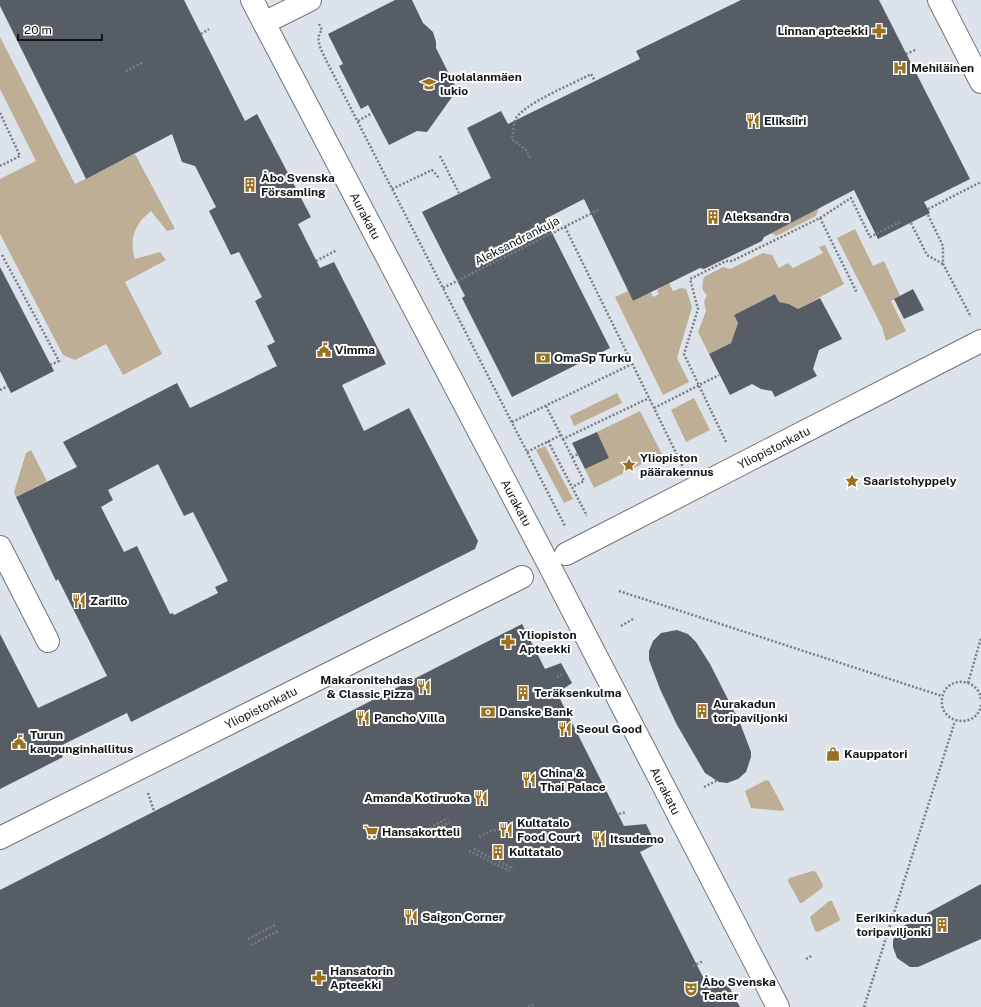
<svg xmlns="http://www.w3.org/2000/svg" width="981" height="1007" viewBox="0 0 981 1007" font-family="'Public Sans',sans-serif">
  <rect width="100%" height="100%" fill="#dce3eb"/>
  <g fill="#beae95">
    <path d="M0 37 75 184 135 154 175 229 167 231 151 211C134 224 129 240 135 259L160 252 166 260 125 282 162 354 123 375 106 344 75 360 63 355 0 234V179L36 161 0 89Z"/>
    <path d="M819 208 816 216 776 236 771 233Z"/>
    <path d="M855 229 873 266 884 261 900 296 891 301 906 331 886 341 882 327 837 238Z"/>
    <path d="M825 245 844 284 798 309 789 304 779 302 775 294 734 315 738 323 731 343 709 354 698 332 706 311 704 302 707 295C701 291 702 284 704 277L723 267 730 269 763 253 772 255 779 268 788 263 793 268 823 253 819 247Z"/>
    <path d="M669 283 673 291 681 288 686 289 692 307 677 358 689 382 663 395 615 297 628 291 633 301 651 292 653 297 659 294 657 290Z"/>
    <path d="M617 393 622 403 574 426 570 416Z"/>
    <path d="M694 398 710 430 686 442 671 410Z"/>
    <path d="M640 411 662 454 594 488 585 469 609 458 597 432Z"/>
    <path d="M545 446 573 499 564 503 536 450Z"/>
    <path d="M31 450 47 481 16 497 14 492 26 453Z"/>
    <path d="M766 780 769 781 784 809 783 811 751 808 745 791Z"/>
    <path d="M813 871 816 872 823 885 822 888 802 903H800L788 881 789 878Z"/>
    <path d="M829 901H832L840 919 839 921 818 932 815 931 810 917Z"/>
  </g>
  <g fill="#575d64" fill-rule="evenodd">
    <path d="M0 0H184L245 121 257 114 311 217 298 224 320 268 334 262 386 364 342 385 364 431 409 408 478 541 475 549 131 722 127 713 58 747 63 757 0 789V634L38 708 107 676 58 579 56 581 16 497 77 467 63 442 177 383 190 408 277 366 267 346 275 342 255 301 262 297 239 252 231 255 209 211 216 207 195 166 182 162 172 134 86 179 0 6ZM158 464 184 516 193 512 228 581 215 587 218 593 174 615 173 613 170 614 137 546 124 552 101 507 113 500 108 490Z"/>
    <path d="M395 0H412L423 23 433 32 436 42V48L457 90 427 132 417 131 389 145 368 105 361 109 339 66 343 64 328 34Z"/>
    <path d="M741 0H879L970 179 924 202 930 213 878 239 854 190 764 237 762 241 704 269 700 268 633 301 584 199 545 219 610 348 512 397 462 298 465 296 422 212 491 178 467 128 501 111 508 124 640 59 636 51Z"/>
    <path d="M0 267 54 371 11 393 0 371Z"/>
    <path d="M913 289 924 310 904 319 894 299Z"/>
    <path d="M775 294 779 302 789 304 798 309 820 298 842 339 819 350 813 369 817 376 775 397 772 391 761 389 752 384 730 395 709 354 731 343 738 323 734 315Z"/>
    <path d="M597 432 609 458 585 469 572 443Z"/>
    <path d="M522 624 545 669 561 663 572 683 557 693 624 826 646 824 656 844 640 852 709 989 727 983 740 1007H0V890Z"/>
    <path d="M677 630 688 634 696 642 710 664 740 723 751 752V757L746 772 738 779 727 783 719 782 705 773 677 725 660 689 649 660V651L653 641 661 633Z"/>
    <path d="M981 884V939L918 967H910L897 958 893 947V940L900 928Z"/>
  </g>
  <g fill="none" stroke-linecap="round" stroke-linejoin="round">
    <defs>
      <g id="street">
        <path d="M939 0 981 82"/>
        <path d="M264 23 548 563 778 1007"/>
        <path d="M0 547 48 641"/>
        <path d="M566 554 981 341"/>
        <path d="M0 838 522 577"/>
      </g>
      <path id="secondary" d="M252 0 264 23 310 0"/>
    </defs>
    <use href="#street" stroke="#6f757d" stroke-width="24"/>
    <use href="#secondary" stroke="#6f757d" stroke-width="24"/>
    <g stroke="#787d83" stroke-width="2.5" stroke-dasharray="2 2" stroke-linecap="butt">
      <path d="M319 24 322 30C314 39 322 51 326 60L565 526"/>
      <path d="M201 34 209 29"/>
      <path d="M906 54 917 49"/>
      <path d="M126 71 144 62"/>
      <path d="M0 113 20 156 0 166"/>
      <path d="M358 121 372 113"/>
      <path d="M440 156 459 193"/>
      <path d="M530 158 526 150 512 139C513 133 513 126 515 120 522 104 575 83 591 74L595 81"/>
      <path d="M392 189 432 170 440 179"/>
      <path d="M928 209 981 182"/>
      <path d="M928 215 943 246V264L971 317"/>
      <path d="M820 218 857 293"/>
      <path d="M911 223 927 255 943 264"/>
      <path d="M565 227 683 467"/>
      <path d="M2 255 59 361 50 365"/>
      <path d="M316 261 337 250"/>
      <path d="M443 288 598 210"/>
      <path d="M0 390 8 386"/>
      <path d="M546 406 563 439 649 398"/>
      <path d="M654 408 719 375"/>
      <path d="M512 422 632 364"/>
      <path d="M563 439 584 481 572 487"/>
      <path d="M548 441 587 516"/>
      <path d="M726 442 684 354 698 309 690 279 726 261H732L820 218 851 198 870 237 900 222"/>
      <path d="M527 452 561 435"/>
      <path d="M572 457 578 454"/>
      <path d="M619 591 942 696"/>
      <path d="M621 626 633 619"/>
      <path d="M557 677 563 674"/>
      <path d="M968 683 981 638"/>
      <path d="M981 699C979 685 964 678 952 684 946 687 943 692 942 699 939 724 977 730 981 705"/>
      <path d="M704 787 718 780"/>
      <path d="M148 793 154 811"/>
      <path d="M619 814 626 812"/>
      <path d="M430 828 448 818"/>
      <path d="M431 832 450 822"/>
      <path d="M479 837C491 830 498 828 512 830"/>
      <path d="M640 839 647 835"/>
      <path d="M474 849 514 869"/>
      <path d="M469 851 510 871"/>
      <path d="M248 939 275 925"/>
      <path d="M251 945 278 931"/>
      <path d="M806 959 811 956"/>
      <path d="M693 966 703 961"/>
      <path d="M722 998 730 994"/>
      <path d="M528 1007 534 1004"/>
      <path d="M864 1007 955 721"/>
    </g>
    <use href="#street" stroke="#fff" stroke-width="22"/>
    <use href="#secondary" stroke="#fff" stroke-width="22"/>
  </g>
  <defs>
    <symbol id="pharmacy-bare" viewBox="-9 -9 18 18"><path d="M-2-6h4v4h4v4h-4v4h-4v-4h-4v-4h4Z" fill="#9b701e" stroke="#fff" stroke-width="2.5" paint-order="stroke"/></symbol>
    <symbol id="hospital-bare" viewBox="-9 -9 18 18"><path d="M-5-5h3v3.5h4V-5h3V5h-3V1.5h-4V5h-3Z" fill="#9b701e" stroke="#fff" stroke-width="2.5" paint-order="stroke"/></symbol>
    <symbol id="school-bare" viewBox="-9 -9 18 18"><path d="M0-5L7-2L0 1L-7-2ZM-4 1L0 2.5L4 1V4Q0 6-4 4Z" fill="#9b701e" stroke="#fff" stroke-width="2.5" paint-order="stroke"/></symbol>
    <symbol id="restaurant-bare" viewBox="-9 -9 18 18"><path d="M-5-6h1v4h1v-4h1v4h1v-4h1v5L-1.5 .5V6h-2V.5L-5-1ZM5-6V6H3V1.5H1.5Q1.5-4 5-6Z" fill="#9b701e" stroke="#fff" stroke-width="2.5" paint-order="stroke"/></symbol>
    <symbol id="building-bare" viewBox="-9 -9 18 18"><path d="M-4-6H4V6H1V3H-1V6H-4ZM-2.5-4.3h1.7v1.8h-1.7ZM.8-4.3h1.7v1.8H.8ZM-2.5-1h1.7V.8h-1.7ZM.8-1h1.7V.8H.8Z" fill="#9b701e" stroke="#fff" stroke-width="2.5" paint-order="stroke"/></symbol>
    <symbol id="civic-bare" viewBox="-9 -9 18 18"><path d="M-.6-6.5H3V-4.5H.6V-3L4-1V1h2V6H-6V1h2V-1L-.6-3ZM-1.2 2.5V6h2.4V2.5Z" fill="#9b701e" stroke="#fff" stroke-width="2.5" paint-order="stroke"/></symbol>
    <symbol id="bank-bare" viewBox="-9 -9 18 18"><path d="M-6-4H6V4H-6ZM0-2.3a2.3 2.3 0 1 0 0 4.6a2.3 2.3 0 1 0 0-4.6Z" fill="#9b701e" stroke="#fff" stroke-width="2.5" paint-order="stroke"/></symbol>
    <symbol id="sight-bare" viewBox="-9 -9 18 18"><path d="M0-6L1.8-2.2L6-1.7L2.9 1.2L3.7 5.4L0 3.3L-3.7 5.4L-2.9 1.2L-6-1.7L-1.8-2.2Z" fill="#9b701e" stroke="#fff" stroke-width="2.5" paint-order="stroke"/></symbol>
    <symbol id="shop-bare" viewBox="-9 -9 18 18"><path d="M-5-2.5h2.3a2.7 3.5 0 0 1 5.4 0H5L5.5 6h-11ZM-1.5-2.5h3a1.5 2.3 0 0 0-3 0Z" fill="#9b701e" stroke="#fff" stroke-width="2.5" paint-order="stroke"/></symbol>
    <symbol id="supermarket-bare" viewBox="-9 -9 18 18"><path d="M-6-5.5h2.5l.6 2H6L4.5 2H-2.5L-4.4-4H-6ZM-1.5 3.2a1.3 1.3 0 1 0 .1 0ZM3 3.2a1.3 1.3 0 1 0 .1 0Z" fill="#9b701e" stroke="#fff" stroke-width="2.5" paint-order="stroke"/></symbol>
    <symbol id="theatre-bare" viewBox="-9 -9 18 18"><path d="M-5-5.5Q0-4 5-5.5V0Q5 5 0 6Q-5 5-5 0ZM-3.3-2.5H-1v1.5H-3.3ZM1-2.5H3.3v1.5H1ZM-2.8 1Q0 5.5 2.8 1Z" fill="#9b701e" stroke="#fff" stroke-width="2.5" paint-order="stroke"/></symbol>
  </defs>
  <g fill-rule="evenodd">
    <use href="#pharmacy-bare" x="869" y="21" width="20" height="20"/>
    <use href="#hospital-bare" x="890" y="58" width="20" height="20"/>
    <use href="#school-bare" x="419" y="74" width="20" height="20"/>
    <use href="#restaurant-bare" x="743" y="111" width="20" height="20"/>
    <use href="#building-bare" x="240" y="175" width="20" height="20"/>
    <use href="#building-bare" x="703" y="207" width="20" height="20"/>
    <use href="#civic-bare" x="314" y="340" width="20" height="20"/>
    <use href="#bank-bare" x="533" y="348" width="20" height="20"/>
    <use href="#sight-bare" x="619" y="455" width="20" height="20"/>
    <use href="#sight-bare" x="842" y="471" width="20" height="20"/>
    <use href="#restaurant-bare" x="69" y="591" width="20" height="20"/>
    <use href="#pharmacy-bare" x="498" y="632" width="20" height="20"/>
    <use href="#restaurant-bare" x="414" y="677" width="20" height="20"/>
    <use href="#building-bare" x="513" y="683" width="20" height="20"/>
    <use href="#building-bare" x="692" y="701" width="20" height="20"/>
    <use href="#bank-bare" x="478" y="702" width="20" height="20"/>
    <use href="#restaurant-bare" x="353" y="708" width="20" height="20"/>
    <use href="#restaurant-bare" x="555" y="719" width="20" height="20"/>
    <use href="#civic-bare" x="9" y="732" width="20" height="20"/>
    <use href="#shop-bare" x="823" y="744" width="20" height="20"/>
    <use href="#restaurant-bare" x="519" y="770" width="20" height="20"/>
    <use href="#restaurant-bare" x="471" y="788" width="20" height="20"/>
    <use href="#restaurant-bare" x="496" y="820" width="20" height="20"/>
    <use href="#supermarket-bare" x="361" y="822" width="20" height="20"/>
    <use href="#restaurant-bare" x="589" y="829" width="20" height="20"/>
    <use href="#building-bare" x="488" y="842" width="20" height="20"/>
    <use href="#restaurant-bare" x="401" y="907" width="20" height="20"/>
    <use href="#building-bare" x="932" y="915" width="20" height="20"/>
    <use href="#pharmacy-bare" x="309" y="968" width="20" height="20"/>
    <use href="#theatre-bare" x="681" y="979" width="20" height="20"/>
  </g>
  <g text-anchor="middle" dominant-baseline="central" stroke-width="4" stroke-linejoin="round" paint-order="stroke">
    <g font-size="12" font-weight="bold" fill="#121518" stroke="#fff" text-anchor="start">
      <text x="868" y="31" text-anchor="end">Linnan apteekki</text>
      <text x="911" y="68">Mehiläinen</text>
      <text x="440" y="77">Puolalanmäen<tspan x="440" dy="14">lukio</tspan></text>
      <text x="764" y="121">Eliksiiri</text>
      <text x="261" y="178">Åbo Svenska<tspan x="261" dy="14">Församling</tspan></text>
      <text x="724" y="217">Aleksandra</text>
      <text x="335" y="350">Vimma</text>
      <text x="554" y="358">OmaSp Turku</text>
      <text x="640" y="458">Yliopiston<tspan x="640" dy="14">päärakennus</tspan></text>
      <text x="863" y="481">Saaristohyppely</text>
      <text x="90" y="601">Zarillo</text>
      <text x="519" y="635">Yliopiston<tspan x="519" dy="14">Apteekki</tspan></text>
      <text x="413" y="680" text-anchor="end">Makaronitehdas<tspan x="413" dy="14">&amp; Classic Pizza</tspan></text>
      <text x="534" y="693">Teräksenkulma</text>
      <text x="713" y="704">Aurakadun<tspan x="713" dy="14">toripaviljonki</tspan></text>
      <text x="499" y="712">Danske Bank</text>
      <text x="374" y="718">Pancho Villa</text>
      <text x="576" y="729">Seoul Good</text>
      <text x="30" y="735">Turun<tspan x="30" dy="14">kaupunginhallitus</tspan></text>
      <text x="844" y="754">Kauppatori</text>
      <text x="540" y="773">China &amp;<tspan x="540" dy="14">Thai Palace</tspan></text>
      <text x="470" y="798" text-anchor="end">Amanda Kotiruoka</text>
      <text x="517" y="823">Kultatalo<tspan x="517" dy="14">Food Court</tspan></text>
      <text x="382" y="832">Hansakortteli</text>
      <text x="610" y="839">Itsudemo</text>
      <text x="509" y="852">Kultatalo</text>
      <text x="422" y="917">Saigon Corner</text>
      <text x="931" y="918" text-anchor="end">Eerikinkadun<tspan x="931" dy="14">toripaviljonki</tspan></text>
      <text x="330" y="971">Hansatorin<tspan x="330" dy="14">Apteekki</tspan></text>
      <text x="702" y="982">Åbo Svenska<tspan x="702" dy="14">Teater</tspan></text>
    </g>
    <g font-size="12" fill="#121518" stroke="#fff">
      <text transform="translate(365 216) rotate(62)">Aurakatu</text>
      <text transform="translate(517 241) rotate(-27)">Aleksandrankuja</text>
      <text transform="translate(774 448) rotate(-27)">Yliopistonkatu</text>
      <text transform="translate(516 503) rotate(62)">Aurakatu</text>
      <text transform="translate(261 708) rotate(-27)">Yliopistonkatu</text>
      <text transform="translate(665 791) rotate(63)">Aurakatu</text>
    </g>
  </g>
  <path d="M18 34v6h84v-6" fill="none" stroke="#121518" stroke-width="2"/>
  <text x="24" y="34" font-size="12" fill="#121518" stroke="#ffffff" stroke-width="3" paint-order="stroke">20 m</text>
</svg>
